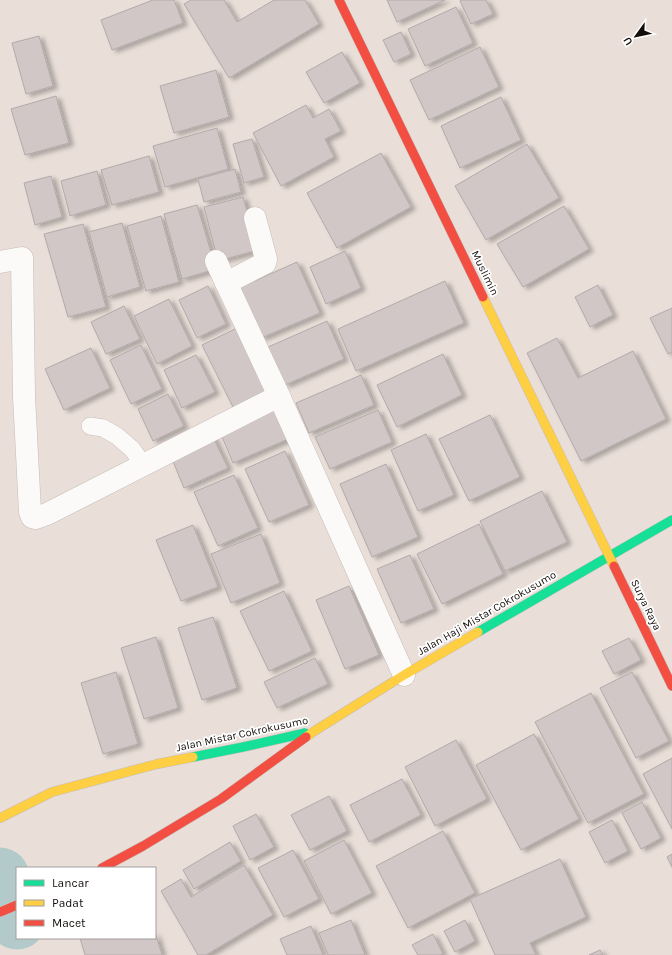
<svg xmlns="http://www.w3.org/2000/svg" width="672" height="955" viewBox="0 0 672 955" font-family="Karla,sans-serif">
  <defs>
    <filter id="shadow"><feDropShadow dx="4.5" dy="2.5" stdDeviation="2" flood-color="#0004"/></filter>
  </defs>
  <rect width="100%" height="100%" fill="#e9ded8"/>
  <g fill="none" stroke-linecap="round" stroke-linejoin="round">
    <path stroke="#b2cac9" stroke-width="59" d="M0 877 17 920"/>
  </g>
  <g fill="#d2c7c7" stroke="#b2aaa9" filter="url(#shadow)">
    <path d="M153 0H174L183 23 112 50 101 20Z"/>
    <path d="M191 0H224L237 22 274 0H305L319 24 229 78 184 4Z"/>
    <path d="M387 0H445L397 22Z"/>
    <path d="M461 0H486L493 14 471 24 460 1Z"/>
    <path d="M456 7 473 43 425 66 408 29Z"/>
    <path d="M401 32 411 54 394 62 383 40Z"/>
    <path d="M39 36 53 86 26 94 12 43Z"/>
    <path d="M480 47 499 87 429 120 410 80Z"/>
    <path d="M342 52 360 83 324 103 306 72Z"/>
    <path d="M216 70 229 117 174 133 160 86Z"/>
    <path d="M56 96 69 143 25 155 11 109Z"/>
    <path d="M501 97 521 140 460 168 441 126Z"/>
    <path d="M306 105 313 118 329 109 341 131 325 139 334 157 281 186 253 133Z"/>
    <path d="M217 128 228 169 165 187 153 146Z"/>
    <path d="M252 139 264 177 244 183 233 144Z"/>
    <path d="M527 144 559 198 486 240 455 186Z"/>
    <path d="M381 153 411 207 337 248 307 193Z"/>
    <path d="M149 156 159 192 112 205 101 170Z"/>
    <path d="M235 169 241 192 204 202 198 179Z"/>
    <path d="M97 171 106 205 70 216 61 181Z"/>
    <path d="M51 176 62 217 35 225 24 183Z"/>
    <path d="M243 197 258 250 218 261 204 207Z"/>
    <path d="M197 205 216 269 182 279 164 214Z"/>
    <path d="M564 206 589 249 523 287 497 244Z"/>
    <path d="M161 216 179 282 146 291 127 226Z"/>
    <path d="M122 223 140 287 107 297 89 232Z"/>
    <path d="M83 224 106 307 68 317 44 234Z"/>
    <path d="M345 251 361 288 326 304 310 267Z"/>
    <path d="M297 262 320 313 261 338 239 288Z"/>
    <path d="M445 281 464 323 356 371 338 329Z"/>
    <path d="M598 285 613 315 590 327 575 297Z"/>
    <path d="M208 286 226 324 197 338 179 300Z"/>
    <path d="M169 299 192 346 157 364 134 316Z"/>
    <path d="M124 306 140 339 106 354 91 322Z"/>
    <path d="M672 308V352L668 354 650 318Z"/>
    <path d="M327 321 344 359 285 385 268 347Z"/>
    <path d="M237 328 267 390 233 407 202 345Z"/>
    <path d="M557 338 578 378 633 351 666 419 581 461 527 353Z"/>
    <path d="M141 345 162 389 131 404 110 360Z"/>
    <path d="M91 348 110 388 64 410 45 369Z"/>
    <path d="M443 354 462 395 397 427 377 385Z"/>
    <path d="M196 355 215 392 182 408 164 370Z"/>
    <path d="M361 375 374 405 309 433 296 403Z"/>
    <path d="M168 394 184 426 153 441 138 409Z"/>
    <path d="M274 408 288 439 233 463 220 432Z"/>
    <path d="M378 410 392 442 330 469 315 437Z"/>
    <path d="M490 415 520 477 469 501 439 439Z"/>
    <path d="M426 434 454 495 418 511 391 450Z"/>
    <path d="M212 435 228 468 184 488 170 454Z"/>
    <path d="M285 451 309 505 269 522 245 469Z"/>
    <path d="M386 464 418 537 372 557 340 484Z"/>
    <path d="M234 475 258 528 218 546 194 492Z"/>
    <path d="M542 491 567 542 505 571 480 521Z"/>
    <path d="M479 524 503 574 442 604 417 554Z"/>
    <path d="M193 525 218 587 181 601 156 540Z"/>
    <path d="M261 534 280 583 231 603 211 554Z"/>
    <path d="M410 555 434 609 401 623 377 569Z"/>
    <path d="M349 586 379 655 345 669 316 600Z"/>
    <path d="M284 591 312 651 269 671 240 611Z"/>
    <path d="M213 617 237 688 202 700 178 628Z"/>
    <path d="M156 637 178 708 144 719 121 648Z"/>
    <path d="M629 638 641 660 614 674 602 651Z"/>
    <path d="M315 658 328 684 277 708 264 682Z"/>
    <path d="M116 672 138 744 103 754 81 683Z"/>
    <path d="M632 672 669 741 636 758 600 688Z"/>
    <path d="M591 693 644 794 588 823 535 722Z"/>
    <path d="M534 734 579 819 521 850 476 765Z"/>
    <path d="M456 740 487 799 435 826 405 767Z"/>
    <path d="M672 758V829L643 774Z"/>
    <path d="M402 779 421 815 369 842 350 805Z"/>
    <path d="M329 796 347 831 310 850 291 815Z"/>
    <path d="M642 802 661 838 641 849 622 813Z"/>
    <path d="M256 814 274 847 250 860 233 826Z"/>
    <path d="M612 820 628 851 605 863 589 832Z"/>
    <path d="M443 831 475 893 408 928 376 866Z"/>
    <path d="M344 840 372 893 331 914 304 861Z"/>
    <path d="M230 842 241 861 194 889 183 870Z"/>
    <path d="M293 850 319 899 284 917 258 868Z"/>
    <path d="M672 854V867L667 857Z"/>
    <path d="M560 859 586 917 530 943 536 955H495L470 899Z"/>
    <path d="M244 865 273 915 206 955H198L161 891 181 879 191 897Z"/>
    <path d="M351 920 365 955H328L319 933Z"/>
    <path d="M465 920 475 941 455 952 444 931Z"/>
    <path d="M311 926 323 955H287L280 939Z"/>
    <path d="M155 932 162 955H85L80 938H155Z"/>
    <path d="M433 934 443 954 440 955H418L412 945Z"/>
    <path d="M600 950 603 955H589Z"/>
  </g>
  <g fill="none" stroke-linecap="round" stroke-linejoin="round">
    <defs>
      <path id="lane" d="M90 426 103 428 117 436 132 449 143 464"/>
      <g id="street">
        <path d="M216 261 279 396 404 675"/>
        <path d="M0 262 22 258 24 396 30 512 32 517 36 518 47 514 279 396"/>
        <path d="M226 283 265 263 266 259 255 218"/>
      </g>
      <g id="fast">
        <path d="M478 632 672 520"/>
        <path d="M193 757 243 747 305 733"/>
      </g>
      <g id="slow">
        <path d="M483 297 614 566"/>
        <path d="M306 737 316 730 404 675 478 632"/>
        <path d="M0 818 52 792 157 764 193 757"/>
      </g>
      <g id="jam">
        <path d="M339 0 483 297"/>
        <path d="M614 566 672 686"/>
        <path d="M102 868 143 846 221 799 306 737"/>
        <path d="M0 912 17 905"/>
      </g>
    </defs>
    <use href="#lane" stroke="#c5bcb8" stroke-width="18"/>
    <use href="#street" stroke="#c5bcb8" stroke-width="23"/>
    <use href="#fast" stroke="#c5bcb8" stroke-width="10"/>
    <use href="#slow" stroke="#c5bcb8" stroke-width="10"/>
    <use href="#jam" stroke="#c5bcb8" stroke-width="10"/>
    <use href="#lane" stroke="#fcfaf9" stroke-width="17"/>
    <use href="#street" stroke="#fcfaf9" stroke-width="22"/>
    <use href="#fast" stroke="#16e098" stroke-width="9"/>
    <use href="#slow" stroke="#ffcf43" stroke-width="9"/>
    <use href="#jam" stroke="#f24e42" stroke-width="9"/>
  </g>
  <g text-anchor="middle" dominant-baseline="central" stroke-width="3.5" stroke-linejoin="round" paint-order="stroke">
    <g font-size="11" fill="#130d0a" stroke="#fff">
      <text transform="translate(485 273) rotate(64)">Muslimin</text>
      <text transform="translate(646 605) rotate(64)">Surya Raya</text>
      <text transform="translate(487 613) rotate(-30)">Jalan Haji Mistar Cokrokusumo</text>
      <text transform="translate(242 734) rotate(-12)">Jalan Mistar Cokrokusumo</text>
    </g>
  </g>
  <rect x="16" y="867" width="140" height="72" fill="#ffffff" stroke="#a19e9d"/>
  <rect x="24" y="880" width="20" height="6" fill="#16e098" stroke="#a19e9d"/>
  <text x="52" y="887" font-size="12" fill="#130d0a">Lancar</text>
  <rect x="24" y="900" width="20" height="6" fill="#ffcf43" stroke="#a19e9d"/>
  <text x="52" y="907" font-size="12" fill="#130d0a">Padat</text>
  <rect x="24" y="920" width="20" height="6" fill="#f24e42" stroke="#a19e9d"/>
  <text x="52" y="927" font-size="12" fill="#130d0a">Macet</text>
  <g transform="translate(636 36) rotate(237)" stroke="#ffffff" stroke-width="3" paint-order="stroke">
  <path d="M0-3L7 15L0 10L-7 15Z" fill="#130d0a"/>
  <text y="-6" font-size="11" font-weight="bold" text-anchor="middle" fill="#130d0a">U</text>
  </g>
</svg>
